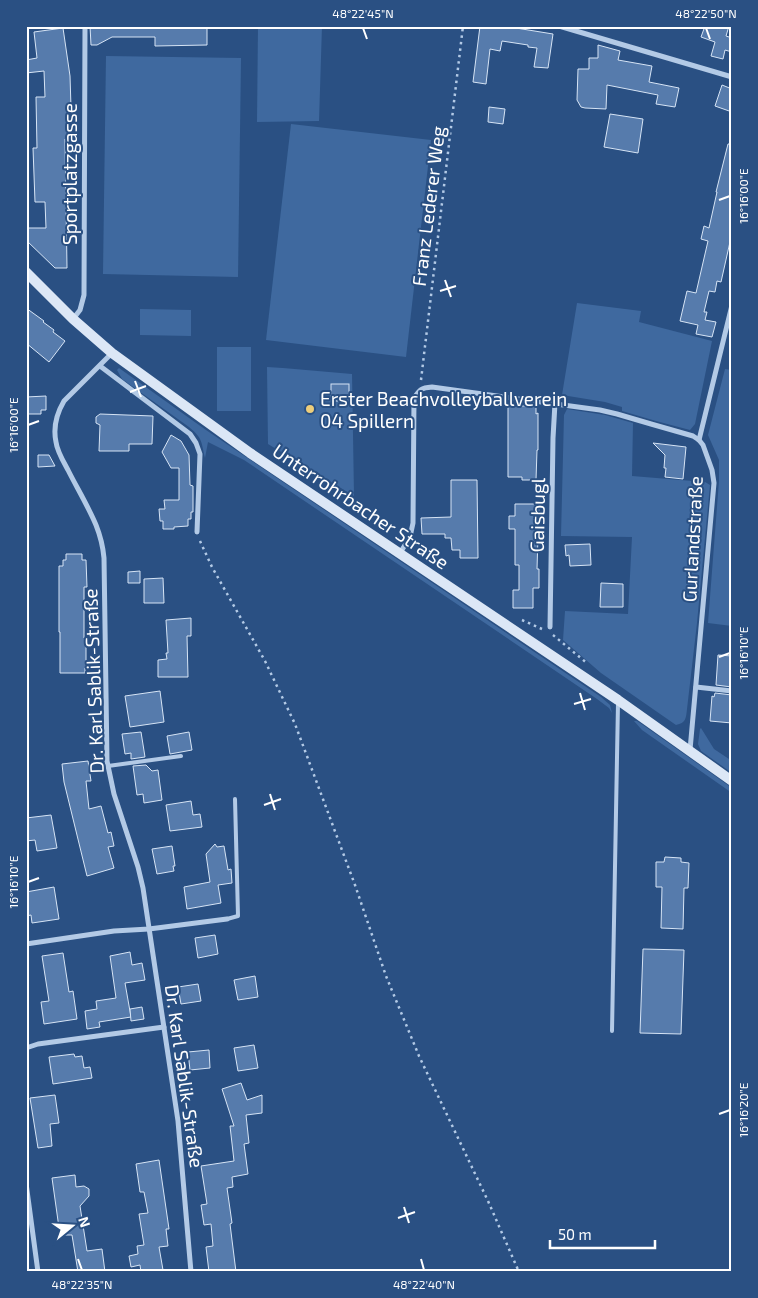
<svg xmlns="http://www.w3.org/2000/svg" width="758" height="1298" viewBox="0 0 758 1298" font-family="'Exo 2',sans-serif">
  <rect width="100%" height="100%" fill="#2a5083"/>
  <g fill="#3f699f">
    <path d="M258 26H322L319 121 257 122Z"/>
    <path d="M106 56 241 58 238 277 103 274Z"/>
    <path d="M291 124 431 140 406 357 266 340Z"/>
    <path d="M577 303 641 311 639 322 712 341 695 424 690 430 656 421 622 411V407L605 402 562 395Z"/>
    <path d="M140 309 191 310V336L140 335Z"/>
    <rect x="217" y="347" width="34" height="64"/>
    <path d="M267 367 283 368 352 374 354 496 268 444Z"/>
    <path d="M119 368 206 430 601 697 610 705 612 713 609 708 597 699 244 460 208 442 205 458C201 441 203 439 189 427L122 379 117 370Z"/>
    <path d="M725 369 732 370V626L708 623 719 481V460L708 435Z"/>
    <path d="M567 409 605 415 633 423 632 476 705 482 710 485 697 623 687 709C686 718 686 723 676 725L601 673 563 640 565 611 628 614 632 537 561 536 564 415Z"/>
    <path d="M634 721H637L643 725 732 788V793L642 730Z"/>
    <path d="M701 728 714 749 732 761V773L701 751 698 744 700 729Z"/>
  </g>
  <g fill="#567bac" stroke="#d6e4f5">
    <path d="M90 26H207V45L155 46V37H112L97 45H91Z"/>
    <path d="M480 26H517L516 28 553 34 548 68 534 67 537 48 528 47V45L502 41 500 51 490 49 486 84 473 82Z"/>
    <path d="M705 26H729L726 36 732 38V52L725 50 723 59 711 56 715 42 701 37Z"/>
    <path d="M63 28 70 76 72 139H65L67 268H55L26 240V228H46L45 202H35L33 148H37L36 97H45L44 71 26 73V60L37 58 34 32Z"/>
    <path d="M598 45 620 51 618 60 652 66 649 82 679 88 675 107 656 104 658 95 607 85 606 109 585 108 581 107 577 100 578 69H589V58H598Z"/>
    <path d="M722 85 732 89V112L715 106Z"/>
    <path d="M489 107 505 109 503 124 488 122Z"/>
    <path d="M610 114 643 119 638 153 604 147Z"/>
    <path d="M728 144H732V233L721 282 717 281 715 292 709 291 704 312H707L705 320 716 322 712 337 696 334 698 325 680 321 687 291 696 293 708 241 701 239 704 226 709 228 717 192H716Z"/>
    <path d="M26 308 44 321 43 322 54 330 53 332 65 341 49 362 26 343Z"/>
    <rect x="331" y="384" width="18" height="17"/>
    <path d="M46 396V410H41V414H26V397Z"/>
    <path d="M508 406H536V414L538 413V450H537L536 480H522V477H508Z"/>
    <path d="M100 414 153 416 152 444H129V451H99L100 425 96 423V417Z"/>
    <path d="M171 435 181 441 189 455 190 485 193 486V512H191V519H188V526L174 527V529H163V521H160L159 509H165L164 500H179V468H171L162 452Z"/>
    <path d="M653 443 686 447 683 479 665 477 666 468H664L665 455Z"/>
    <path d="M38 455H49L55 466 38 467Z"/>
    <path d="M451 480H477L478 558H460V550H452L451 538H445V534H422L421 518 451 517Z"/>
    <path d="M515 504H539L537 569H539V588H533V608H513V590H519V565H515V529H509V516H515Z"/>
    <path d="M590 544 591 565 570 566 569 555 566 556 565 545Z"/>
    <path d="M66 554H82V560H86L87 587H84V638H86V668H85V673H60V632H59V566H63V560H66Z"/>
    <path d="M140 571V583H128V572Z"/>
    <path d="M163 578 164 603H144V579Z"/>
    <path d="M601 583 623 584V607H600Z"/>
    <path d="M191 618V636H187L188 677H158V660L167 659 166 653H168L166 620Z"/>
    <path d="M718 655 732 656V687L716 685Z"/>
    <path d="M160 691 164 722 130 727 125 696Z"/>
    <path d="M715 693 732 695V723L710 721 712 696 714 697Z"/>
    <path d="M141 732 145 757 131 759V753L125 754 122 734Z"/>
    <path d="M189 732 192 750 170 754 167 736Z"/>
    <path d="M88 761 91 781H86L89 809 101 806 108 833 111 832 114 846 108 847 114 868 87 876 64 782 62 764Z"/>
    <path d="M146 765 152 771 158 770 162 800 144 803 143 794 137 795 133 766Z"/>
    <path d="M191 801 193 815 200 814 202 827 170 831 166 805Z"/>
    <path d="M51 815 57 848 37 851 35 840 26 841V818Z"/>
    <path d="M215 844 217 847 224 846 228 870 231 869 232 883 218 885 221 903 187 909 184 887 210 882 206 854Z"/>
    <path d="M172 846 175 866H173L174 871 157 874 152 849Z"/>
    <path d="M665 857 681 858V862L689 863 688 888H684L683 929 661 928 662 887H656V862H664Z"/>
    <path d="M54 887 59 919 32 923 31 915 26 916V892Z"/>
    <path d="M215 935 218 954 198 958 195 938Z"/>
    <path d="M643 949 684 950 681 1034 640 1033Z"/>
    <path d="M130 952 132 965 142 963 145 980 125 983 131 1017 99 1022 100 1027 87 1029 85 1011 97 1009 96 1001 116 998 110 956Z"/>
    <path d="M63 953 69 992 73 991 77 1019 44 1024 41 1002 49 1001 42 956Z"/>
    <path d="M255 976 258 997 238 1000 234 980Z"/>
    <path d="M198 984 201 1001 181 1004 178 987Z"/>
    <path d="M142 1007 144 1019 131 1021 130 1009Z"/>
    <path d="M254 1045 258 1068 238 1071 234 1048Z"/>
    <path d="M209 1050 210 1068 190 1070 188 1052Z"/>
    <path d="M74 1054 75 1057 82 1056 84 1068 90 1067 92 1078 53 1084 49 1057Z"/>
    <path d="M241 1083 247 1100 262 1095V1113L246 1115 249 1143 244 1144 248 1174 232 1177 233 1187 227 1188 232 1223 230 1224 236 1272H209L206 1247 213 1246 211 1224 204 1225 201 1205 207 1204 201 1166 234 1161 230 1126H234L222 1089Z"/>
    <path d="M55 1095 59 1123 50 1124 52 1146 38 1148 30 1098Z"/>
    <path d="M159 1160 169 1229H166L168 1246 159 1247 163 1270 151 1272H141L140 1265 131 1267 129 1256 138 1254 137 1246 144 1245 139 1214 148 1213 144 1192H140L136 1164Z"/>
    <path d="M75 1175 76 1187 84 1186 89 1189V1196L80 1206 87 1251 102 1249 105 1272H78L72 1235H60L52 1178Z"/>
  </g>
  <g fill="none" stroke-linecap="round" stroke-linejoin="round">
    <g stroke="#b3cae6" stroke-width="2.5" stroke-dasharray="2.5 4" stroke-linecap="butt">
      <path d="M421 380 463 26"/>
      <path d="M200 541 212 567 265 661 295 724 355 885 386 976 419 1056 488 1201 519 1272"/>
      <path d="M522 620 542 629"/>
      <path d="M553 635 588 664"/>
    </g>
    <g stroke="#b3cae6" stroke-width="4">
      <path d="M108 766 181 756"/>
      <path d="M227 919 238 916 235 799"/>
      <path d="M612 1031 618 703"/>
    </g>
    <g stroke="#b3cae6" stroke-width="5">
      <path d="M559 26 732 77"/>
      <path d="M73 319 80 310 84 295 85 26"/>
      <path d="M112 353 64 401C57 413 53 428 56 442 57 451 63 461 68 470 77 488 88 506 96 525 100 535 103 547 104 558L107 761 114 794 138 867 143 888 178 1121 191 1272"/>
      <path d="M100 366 190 434 196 443 200 454 197 532"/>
      <path d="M699 440 732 305"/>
      <path d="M400 553 410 537 413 523 414 398C420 389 421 388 432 387L600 410 617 414 651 424 693 436 699 440 703 445 712 470 714 483 690 750"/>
      <path d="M550 627 553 438 555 403"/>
      <path d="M696 687 732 691"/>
      <path d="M26 944 114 931 149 929 227 919"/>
      <path d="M26 1048 38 1044 164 1027"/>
      <path d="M26 1183 38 1272"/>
    </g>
    <path stroke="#dce7f6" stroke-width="10" d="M26 272 73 319 112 353 250 453 618 700 732 781"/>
  </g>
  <path fill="none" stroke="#fff" stroke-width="2" d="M363 28 367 39M706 28 710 39M719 200 730 196M445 280 451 297M440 291 456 286M135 381 141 397M130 392 146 386M28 425 39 421M719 657 730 653M580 693 585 710M574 704 591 699M270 794 275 810M264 805 281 799M28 882 39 878M719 1114 730 1110M404 1207 409 1223M398 1218 415 1212M78 1259 82 1270M421 1259 424 1270"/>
  <circle fill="#edcd7b" stroke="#2a5083" stroke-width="2" cx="310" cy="409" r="5"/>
  <g text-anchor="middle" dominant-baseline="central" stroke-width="4" stroke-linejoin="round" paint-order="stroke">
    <g font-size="19" fill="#fff" stroke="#2a5083">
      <text transform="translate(69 174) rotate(-90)">Sportplatzgasse</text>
      <text transform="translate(428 206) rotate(-83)">Franz Lederer Weg</text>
      <text transform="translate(361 506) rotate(34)">Unterrohrbacher Straße</text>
      <text transform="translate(537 515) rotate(-89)">Gaisbugl</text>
      <text transform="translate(692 539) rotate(-87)">Gurlandstraße</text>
      <text transform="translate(93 681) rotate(-92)">Dr. Karl Sablik-Straße</text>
      <text transform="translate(185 1076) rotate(82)">Dr. Karl Sablik-Straße</text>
    </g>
    <g font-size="19" fill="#fff" stroke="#2a5083" text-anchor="start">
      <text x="320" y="398">Erster Beachvolleyballverein<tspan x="320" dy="22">04 Spillern</tspan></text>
    </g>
  </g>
  <rect width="758" height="1298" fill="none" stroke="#2a5083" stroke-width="55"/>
  <g transform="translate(72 1226) rotate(72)" stroke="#2a5083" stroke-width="4" paint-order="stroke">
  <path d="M0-4L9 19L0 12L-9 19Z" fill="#ffffff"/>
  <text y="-8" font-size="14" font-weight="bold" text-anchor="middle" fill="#ffffff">N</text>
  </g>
  <path d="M550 1240v8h105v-8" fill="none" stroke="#ffffff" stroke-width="2.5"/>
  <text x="558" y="1240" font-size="15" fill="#ffffff" stroke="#2a5083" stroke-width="4" paint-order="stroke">50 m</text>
  <rect x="28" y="28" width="702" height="1242" fill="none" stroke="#fff" stroke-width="2"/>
  <g font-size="12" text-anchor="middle" fill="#fff">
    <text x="363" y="18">48°22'45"N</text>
    <text x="706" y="18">48°22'50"N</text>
    <text transform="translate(744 196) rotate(-90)" y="4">16°16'00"E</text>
    <text transform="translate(14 425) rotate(-90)" y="4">16°16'00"E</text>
    <text transform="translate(744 653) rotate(-90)" y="4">16°16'10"E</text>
    <text transform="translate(14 882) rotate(-90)" y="4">16°16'10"E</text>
    <text transform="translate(744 1110) rotate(-90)" y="4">16°16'20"E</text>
    <text x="82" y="1289">48°22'35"N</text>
    <text x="424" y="1289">48°22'40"N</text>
  </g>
</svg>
